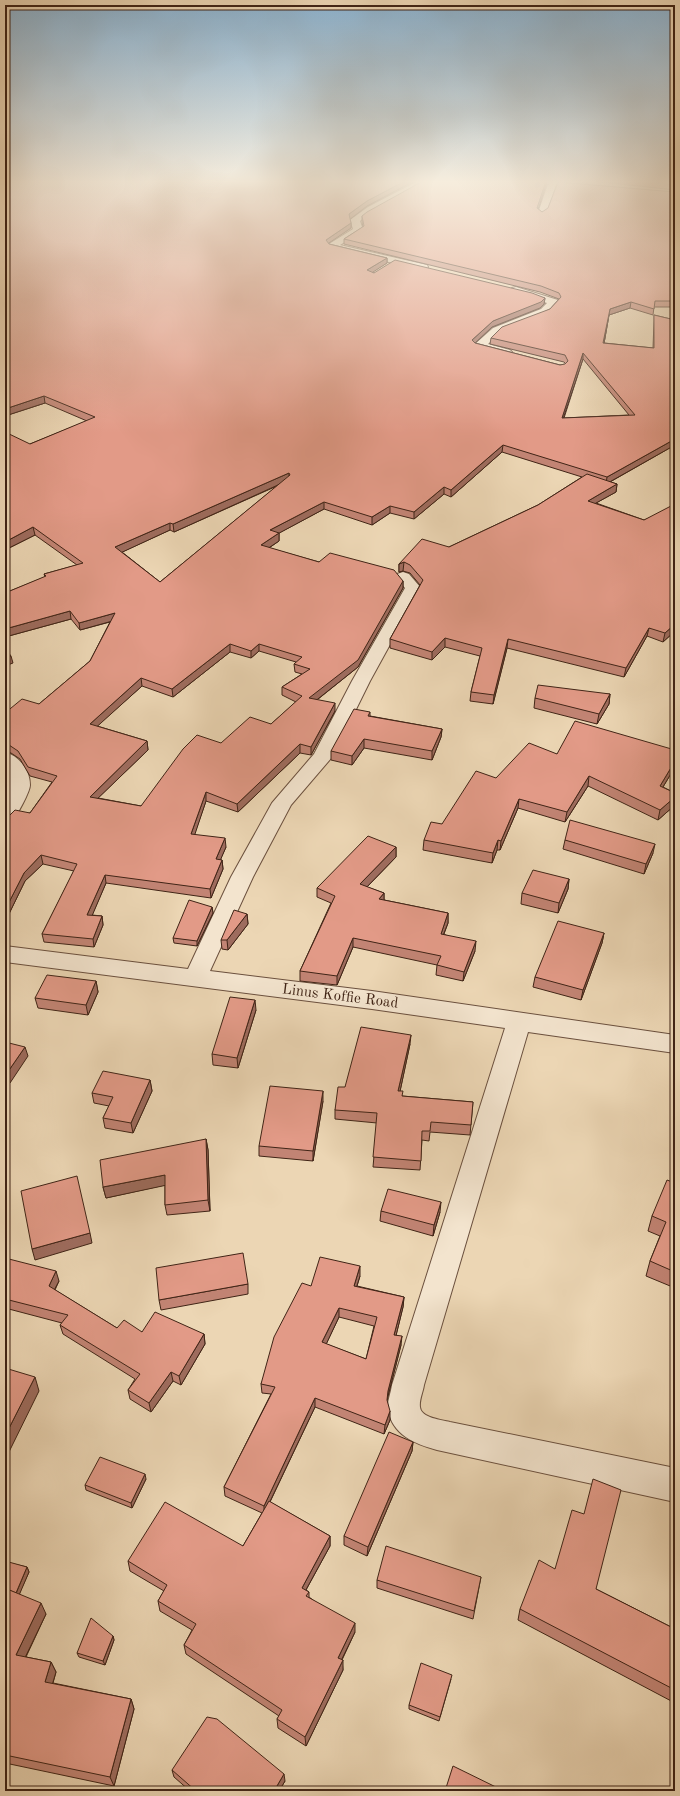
<svg xmlns="http://www.w3.org/2000/svg" width="680" height="1796" viewBox="0 0 680 1796" font-family="'Old Standard TT',serif">
  <rect width="100%" height="100%" fill="#ecd6b4"/>
  <filter id="stains"><feTurbulence type="fractalNoise" baseFrequency=".005" numOctaves="4"/><feColorMatrix values="0 0 0 0 .2 0 0 0 0 .09 0 0 0 0 .02 0 0 0 .5 -.17"/></filter>
  <radialGradient id="worn" r=".72"><stop offset=".6" stop-color="#630" stop-opacity="0"/><stop offset="1" stop-color="#630" stop-opacity=".3"/></radialGradient>
  <g fill="none" stroke-linecap="round" stroke-linejoin="round">
    <defs>
      <g id="street">
        <path d="M418 181H429L366 216 360 221 363 230 361 232 340 245 427 265 428 267 427 269 423 270 329 248 327 246 329 244 353 229 350 220 368 207Z"/>
        <path d="M538 181C550 181 582 179 590 186L586 189 556 185 546 213 542 216 538 213 548 184Z"/>
        <path d="M516 287 558 300 559 302 549 313 501 332 488 344 510 350 512 352 510 354 506 355 475 348 473 346 475 344 493 328 541 309 547 303 512 292 511 290 512 288Z"/>
        <path d="M403 572 409 574 421 588 370 681 333 756 291 805 253 877 210 971 372 991 675 1035V1053L528 1032 424 1385C423 1392 419 1400 420 1407 421 1418 442 1420 450 1422L675 1468V1502L437 1450C415 1444 392 1435 388 1409 387 1401 391 1393 392 1385L505 1028 372 1009 5 962V946L188 969 231 877 272 803 314 754 352 681 405 588 395 577 397 574Z"/>
        <path d="M5 752C19 756 30 770 30 785 30 792 17 815 12 822L5 823C5 815 3 805 5 797 7 787 14 778 5 769Z"/>
      </g>
    </defs>
    <use href="#street" stroke="#6b503e" stroke-width="2"/>
    <use href="#street" fill="#f3e4ce" fill-rule="evenodd"/>
  </g>
  <g fill="#c28474" stroke="#402416" fill-rule="evenodd">
    <path d="M5 181H414L367 206 350 219 351 223V228L328 243 329 244 387 258V263L372 272 374 273 545 298 544 304 540 308 492 327 475 343 560 365 565 364H566L564 362 490 344 491 338 550 309 559 299 540 292 344 244V239L363 227 362 222V216L546 181V185L538 209 542 212 675 192V307H654L653 315 630 308 609 315 604 343 653 348 654 321V315L675 320V445L610 482 617 484 616 492 596 503 644 520 675 508V631L663 642 647 636 624 677 507 648 493 704 470 701 471 692 480 656 445 647 432 660 390 648V639L420 585 410 573 403 571 399 572V564L449 547 538 505 582 477 502 452 451 497 444 494 414 519 390 513 372 525 324 509 279 533V541L269 548 319 562 403 581V588L358 667 317 700 335 711 311 755 300 753 238 812 206 801 194 835 226 847 220 860H222L223 869 211 898 106 883 92 915 102 916 103 925 94 947 44 942 42 934 74 871 43 864 25 881 5 922V816L30 813 52 782 30 776 20 759 11 753 5 751V713L39 704 90 661 110 622 80 630 71 619 5 637V593L45 577 44 574 77 565 35 535 5 550 30 444 87 421 45 403 5 416ZM583 359 629 415 564 418ZM277 486 160 582 122 552 170 530 174 532ZM259 651 296 662 294 664 295 672 302 674 282 687V695L296 702 271 724 221 743 141 806 98 798 148 750 147 741 97 726 142 686 173 697 230 652 251 658Z"/>
    <path d="M593 181H675V190Z"/>
    <path d="M610 694 609 704 597 724 534 708 535 698Z"/>
    <path d="M370 712V716L442 729 441 737 432 760 364 748 352 765 331 760V751Z"/>
    <path d="M675 750V767L663 787 675 793V805L658 820 588 786 565 822 518 808 500 850H497L492 863 423 850 424 840 442 824 557 754Z"/>
    <path d="M565 840 653 853 644 874 563 849Z"/>
    <path d="M396 847V857L367 887 384 893V900L448 913V923L444 934 475 951 463 981 436 975 437 965 353 947 337 985 300 981V971L331 903 317 897V888Z"/>
    <path d="M569 879 568 889 558 913 521 904 522 893Z"/>
    <path d="M212 907 213 913 197 946 174 943 173 938Z"/>
    <path d="M247 914 248 924 228 950 222 949 221 940Z"/>
    <path d="M604 933 602 943 581 1000 533 987 535 977Z"/>
    <path d="M96 981 98 992 88 1015 38 1008 35 998Z"/>
    <path d="M256 1010 238 1068 213 1065 212 1054Z"/>
    <path d="M410 1044 400 1091 402 1096 473 1102 470 1135 430 1132 429 1141 422 1140 420 1170 373 1167 377 1123 335 1119V1110L345 1087Z"/>
    <path d="M150 1080 152 1091 133 1133 105 1128 103 1118 109 1106 94 1103 92 1093Z"/>
    <path d="M323 1101 313 1161 259 1156V1146Z"/>
    <path d="M206 1139 208 1150 210 1211 167 1215 165 1205V1185L106 1198 103 1187Z"/>
    <path d="M675 1183V1288L646 1276 650 1261 660 1236 648 1231 652 1216Z"/>
    <path d="M381 1211 440 1212 433 1236 380 1221Z"/>
    <path d="M5 1258 59 1281 55 1290 117 1328 142 1332 204 1334 205 1344 181 1385 173 1381 151 1412 130 1399 128 1390 135 1379 63 1334 60 1325 62 1323 5 1308Z"/>
    <path d="M360 1276 357 1286 404 1297 403 1307 396 1335 401 1345 387 1400 390 1420 384 1434 315 1407 270 1502 330 1536V1546L306 1590 309 1592V1597L355 1632 342 1660 343 1670 306 1746 278 1728 277 1719 279 1716 186 1654 184 1645 192 1630 160 1611 158 1601 164 1591 130 1571 128 1561 243 1546 262 1513 225 1496 224 1487 271 1394 262 1393 261 1384 311 1286ZM339 1317 374 1326 366 1359 326 1344Z"/>
    <path d="M248 1284V1294L161 1310 159 1300Z"/>
    <path d="M413 1442 412 1451 367 1556 344 1545V1536Z"/>
    <path d="M146 1479 132 1508 86 1490 85 1485Z"/>
    <path d="M5 1562 27 1567 29 1572 19 1594 46 1614 26 1657 51 1662 56 1672 53 1683 131 1699 134 1709 114 1786 5 1763Z"/>
    <path d="M481 1577 473 1619 377 1588V1580Z"/>
    <path d="M596 1589 675 1629V1703L518 1620 520 1609Z"/>
    <path d="M113 1636 114 1640 105 1665 79 1657 77 1653Z"/>
    <path d="M451 1679 439 1721 409 1709V1705Z"/>
    <path d="M675 1763V1791H670Z"/>
    <path d="M172 1770 285 1781 279 1791H190L174 1777Z"/>
  </g>
  <g fill="#9e6c5e" stroke="#402416">
    <path d="M405 181H414L367 206 349 220V214L367 201Z"/>
    <path d="M546 181V185L537 213V208Z"/>
    <path d="M351 223V228L326 245V240Z"/>
    <path d="M387 258V263L367 276V270Z"/>
    <path d="M545 298 544 304 540 308 492 327 472 346V340L493 321Z"/>
    <path d="M631 302 630 308 609 315 603 349 610 309Z"/>
    <path d="M583 353V359L561 425 562 418Z"/>
    <path d="M44 396 45 403 5 416V409Z"/>
    <path d="M675 439V445L606 484 607 477Z"/>
    <path d="M503 445 502 452 451 497V490Z"/>
    <path d="M289 473V480L174 532 173 524Z"/>
    <path d="M617 484 616 492 587 508 588 501Z"/>
    <path d="M444 487V494L414 519V512Z"/>
    <path d="M324 502V509L270 538V530Z"/>
    <path d="M390 506V513L372 525V517Z"/>
    <path d="M170 523V530L116 555 115 547Z"/>
    <path d="M33 527 35 535 5 550V542Z"/>
    <path d="M279 533V541L261 553V545Z"/>
    <path d="M404 562 403 571 399 572V564Z"/>
    <path d="M403 581V588L358 667 309 706V698Z"/>
    <path d="M70 611 71 619 5 637V629Z"/>
    <path d="M115 613 116 620 80 630 79 623Z"/>
    <path d="M675 624V631L663 642 665 633Z"/>
    <path d="M649 628 647 636 624 677 626 668Z"/>
    <path d="M445 638V647L432 660V652Z"/>
    <path d="M508 639 507 648 493 704 494 695Z"/>
    <path d="M230 644V652L173 697 172 689Z"/>
    <path d="M259 644V651L251 658V651Z"/>
    <path d="M11 656 13 663 5 666V657Z"/>
    <path d="M141 678 142 686 91 732 90 724Z"/>
    <path d="M610 694 609 704 597 724 599 714Z"/>
    <path d="M335 703V711L311 755V747Z"/>
    <path d="M442 729 441 737 432 760V751Z"/>
    <path d="M364 739V748L352 765V756Z"/>
    <path d="M147 741 148 750 91 805 90 797Z"/>
    <path d="M300 744V753L238 812 237 804Z"/>
    <path d="M675 761V767L658 795 660 786Z"/>
    <path d="M6 769 8 777 5 782V771Z"/>
    <path d="M589 776 588 786 565 822 567 812Z"/>
    <path d="M206 792V801L192 843 191 834Z"/>
    <path d="M675 797V805L658 820 660 810Z"/>
    <path d="M519 799 518 808 500 850 501 841Z"/>
    <path d="M225 838 226 847 217 868 216 859Z"/>
    <path d="M498 840 497 850 492 863 493 853Z"/>
    <path d="M655 844 653 853 644 874 646 864Z"/>
    <path d="M396 847V857L360 894V884Z"/>
    <path d="M41 855 43 864 25 881 5 922V910L24 873Z"/>
    <path d="M222 860 223 869 211 898 210 889Z"/>
    <path d="M105 875 106 883 89 923 87 915Z"/>
    <path d="M569 879 568 889 558 913 559 903Z"/>
    <path d="M384 893V903L379 899Z"/>
    <path d="M212 907 213 913 197 946V941Z"/>
    <path d="M448 913V923L440 943 441 934Z"/>
    <path d="M247 914 248 924 228 950 227 940Z"/>
    <path d="M102 916 103 925 94 947 93 939Z"/>
    <path d="M604 933 602 943 581 1000 583 990Z"/>
    <path d="M353 938V947L337 985V976Z"/>
    <path d="M476 941 475 951 463 981 464 972Z"/>
    <path d="M96 981 98 992 88 1015 86 1005Z"/>
    <path d="M255 1000 256 1010 238 1068 237 1058Z"/>
    <path d="M411 1035 410 1044 398 1101V1091Z"/>
    <path d="M25 1047 28 1056 10 1083 5 1088V1076Z"/>
    <path d="M150 1080 152 1091 133 1133 131 1123Z"/>
    <path d="M323 1091V1101L313 1161V1151Z"/>
    <path d="M206 1139 208 1150 210 1211 208 1200Z"/>
    <path d="M165 1175 167 1185 106 1198 103 1187Z"/>
    <path d="M441 1202 440 1212 433 1236 434 1225Z"/>
    <path d="M90 1233 92 1243 35 1260 32 1249Z"/>
    <path d="M360 1266V1276L354 1295V1286Z"/>
    <path d="M56 1271 59 1281 51 1296 49 1286Z"/>
    <path d="M404 1297 403 1307 394 1344V1335Z"/>
    <path d="M339 1308V1317L323 1351 322 1342Z"/>
    <path d="M204 1334 205 1344 181 1385 179 1376Z"/>
    <path d="M402 1336 401 1345 387 1400 388 1391Z"/>
    <path d="M171 1372 173 1381 151 1412 149 1403Z"/>
    <path d="M35 1377 39 1391 5 1460V1436Z"/>
    <path d="M315 1398V1407L264 1514V1506Z"/>
    <path d="M390 1411V1420L384 1434 385 1425Z"/>
    <path d="M413 1442 412 1451 367 1556 368 1547Z"/>
    <path d="M145 1474 146 1479 132 1508 131 1503Z"/>
    <path d="M330 1536V1546L302 1597V1588Z"/>
    <path d="M27 1567 29 1572 17 1600 15 1596Z"/>
    <path d="M41 1603 46 1614 21 1666 16 1655Z"/>
    <path d="M355 1623V1632L338 1667V1658Z"/>
    <path d="M113 1636 114 1640 105 1665 103 1661Z"/>
    <path d="M343 1660V1670L306 1746 305 1737Z"/>
    <path d="M51 1662 56 1672 50 1692 45 1682Z"/>
    <path d="M131 1699 134 1709 114 1786 110 1777Z"/>
    <path d="M284 1774 285 1781 279 1791H274Z"/>
  </g>
  <g fill="#e29a87" stroke="#402416" fill-rule="evenodd">
    <path d="M5 181H405L367 201 349 214 351 223 326 240 329 244 387 258 367 270 374 273 395 260 532 293 545 298 541 302 493 321 472 340 475 343 560 365 565 364 568 361 565 355 491 338 502 327 550 309 561 297 559 293 541 286 344 239 364 226 362 216 367 212 423 181H546L537 208 542 212 548 208 558 182 675 192V301H655L654 309 631 302 610 309 603 343 654 348V315L675 320V439L607 477 503 445 451 490 444 487 414 512 390 506 372 517 324 502 270 530 279 533 261 545 319 562 330 553 394 570 403 581 358 660 309 698 335 703 311 747 300 744 237 804 206 792 191 834 225 838 216 859 222 860 210 889 105 875 87 915 102 916 93 939 42 934 77 864 41 855 24 873 5 910V816L10 815 15 810 30 813 57 776 28 767 18 751 9 745 5 743V713L22 699 39 704 90 661 115 613 79 623 70 611 5 629V593L46 576 44 574 83 563 33 527 5 542V432L30 444 95 417 44 396 5 409ZM583 353 635 415 562 418ZM289 473 290 475 160 582 115 547 170 523 173 524ZM230 644 251 651 259 644 302 657 294 664 310 669 282 687 302 696 271 724 250 717 221 743 197 735 183 749 141 806 90 797 147 741 90 724 141 678 172 689Z"/>
    <path d="M641 181H675V185Z"/>
    <path d="M587 474 617 484 588 501 644 520 671 506 675 508V624L665 633 649 628 626 668 508 639 494 695 471 692 482 648 445 638 432 652 390 639 423 580 410 565 404 562 399 564 422 539 449 547 538 505Z"/>
    <path d="M5 648 11 656 5 657Z"/>
    <path d="M538 685 610 694 599 714 535 698Z"/>
    <path d="M354 709 370 712 368 716 442 729 432 751 364 739 352 756 331 751Z"/>
    <path d="M575 721 675 750V761L660 786 675 793V797L660 810 589 776 567 812 519 799 501 841 498 840 493 853 424 840 431 822 442 824 476 771 496 778 529 743 557 754Z"/>
    <path d="M570 820 655 844 646 864 565 840Z"/>
    <path d="M368 836 396 847 360 884 384 893 379 899 448 913 441 934 476 941 464 972 437 965 441 956 353 938 337 976 300 971 335 896 317 888Z"/>
    <path d="M533 870 569 879 559 903 522 893Z"/>
    <path d="M189 900 212 907 197 941 173 938Z"/>
    <path d="M234 910 247 914 227 940H221Z"/>
    <path d="M558 921 604 933 583 990 535 977Z"/>
    <path d="M47 975 96 981 86 1005 35 998Z"/>
    <path d="M230 997 255 1000 237 1058 212 1054Z"/>
    <path d="M361 1027 411 1035 398 1091H403L402 1096 473 1102 471 1125 431 1122 430 1131H422L421 1161 373 1157 377 1113 335 1110 338 1087H345Z"/>
    <path d="M5 1042 25 1047 5 1076Z"/>
    <path d="M103 1071 150 1080 131 1123 103 1118 113 1097 92 1093Z"/>
    <path d="M270 1086 323 1091 313 1151 259 1146Z"/>
    <path d="M206 1139 208 1200 165 1205V1175L103 1187 100 1160Z"/>
    <path d="M77 1176 90 1233 32 1249 21 1191Z"/>
    <path d="M667 1180 675 1183V1272L650 1261 666 1222 652 1216Z"/>
    <path d="M388 1189 441 1202 434 1225 381 1211Z"/>
    <path d="M243 1253 248 1284 159 1300 156 1268Z"/>
    <path d="M320 1257 360 1266 354 1286 404 1297 394 1335 402 1336 388 1391 387 1400 390 1411 385 1425 315 1398 264 1506 224 1487 275 1387 261 1384 274 1337 302 1283 311 1286ZM339 1308 377 1317 366 1359 322 1342Z"/>
    <path d="M5 1258 56 1271 49 1286 117 1328 124 1320 142 1332 155 1312 204 1334 179 1376 171 1372 149 1403 128 1390 140 1374 60 1325 68 1315 5 1299Z"/>
    <path d="M5 1368 35 1377 5 1436Z"/>
    <path d="M389 1432 413 1442 368 1547 344 1536Z"/>
    <path d="M100 1457 145 1474 131 1503 85 1485Z"/>
    <path d="M593 1479 621 1490 596 1589 675 1629V1690L520 1609 539 1560 555 1569 572 1510 584 1514Z"/>
    <path d="M269 1501 330 1536 302 1588 309 1592 306 1596 355 1623 338 1658 343 1660 305 1737 277 1719 282 1710 184 1645 196 1624 158 1601 167 1585 128 1561 165 1502 243 1546Z"/>
    <path d="M386 1546 481 1577 474 1611 377 1580Z"/>
    <path d="M5 1561 27 1567 16 1593 7 1589 5 1593Z"/>
    <path d="M7 1589 41 1603 16 1655 51 1662 45 1682 131 1699 110 1777 5 1755V1593Z"/>
    <path d="M91 1618 113 1636 103 1661 77 1653Z"/>
    <path d="M421 1663 452 1675 440 1717 409 1705Z"/>
    <path d="M207 1717 217 1719 284 1774 274 1791H196L172 1770Z"/>
    <path d="M453 1766 504 1791H445Z"/>
  </g>
  <linearGradient id="sky" x2="0" y2="1"><stop stop-color="#8bb5d5"/><stop offset="0.42" stop-color="#f6eddd"/><stop offset="1" stop-color="#f6eddd" stop-opacity="0"/></linearGradient>
  <rect width="680" height="433" fill="url(#sky)"/>
  <g text-anchor="middle" dominant-baseline="central" stroke-width="3.5" stroke-linejoin="round" paint-order="stroke">
    <g font-size="15" fill="#402416" stroke="#f3e4ce">
      <text transform="translate(340 997) rotate(7)">Linus Koffie Road</text>
    </g>
  </g>
  <rect width="680" height="1796" fill="none" stroke="#ecd6b4" stroke-width="20"/>
  <rect x="6" y="6" width="668" height="1784" fill="none" stroke="#402416" stroke-width="2"/>
  <rect x="10" y="10" width="660" height="1776" fill="none" stroke="#402416"/>
  <rect width="100%" height="100%" filter="url(#stains)"/>
  <rect width="100%" height="100%" fill="url(#worn)"/>
</svg>
